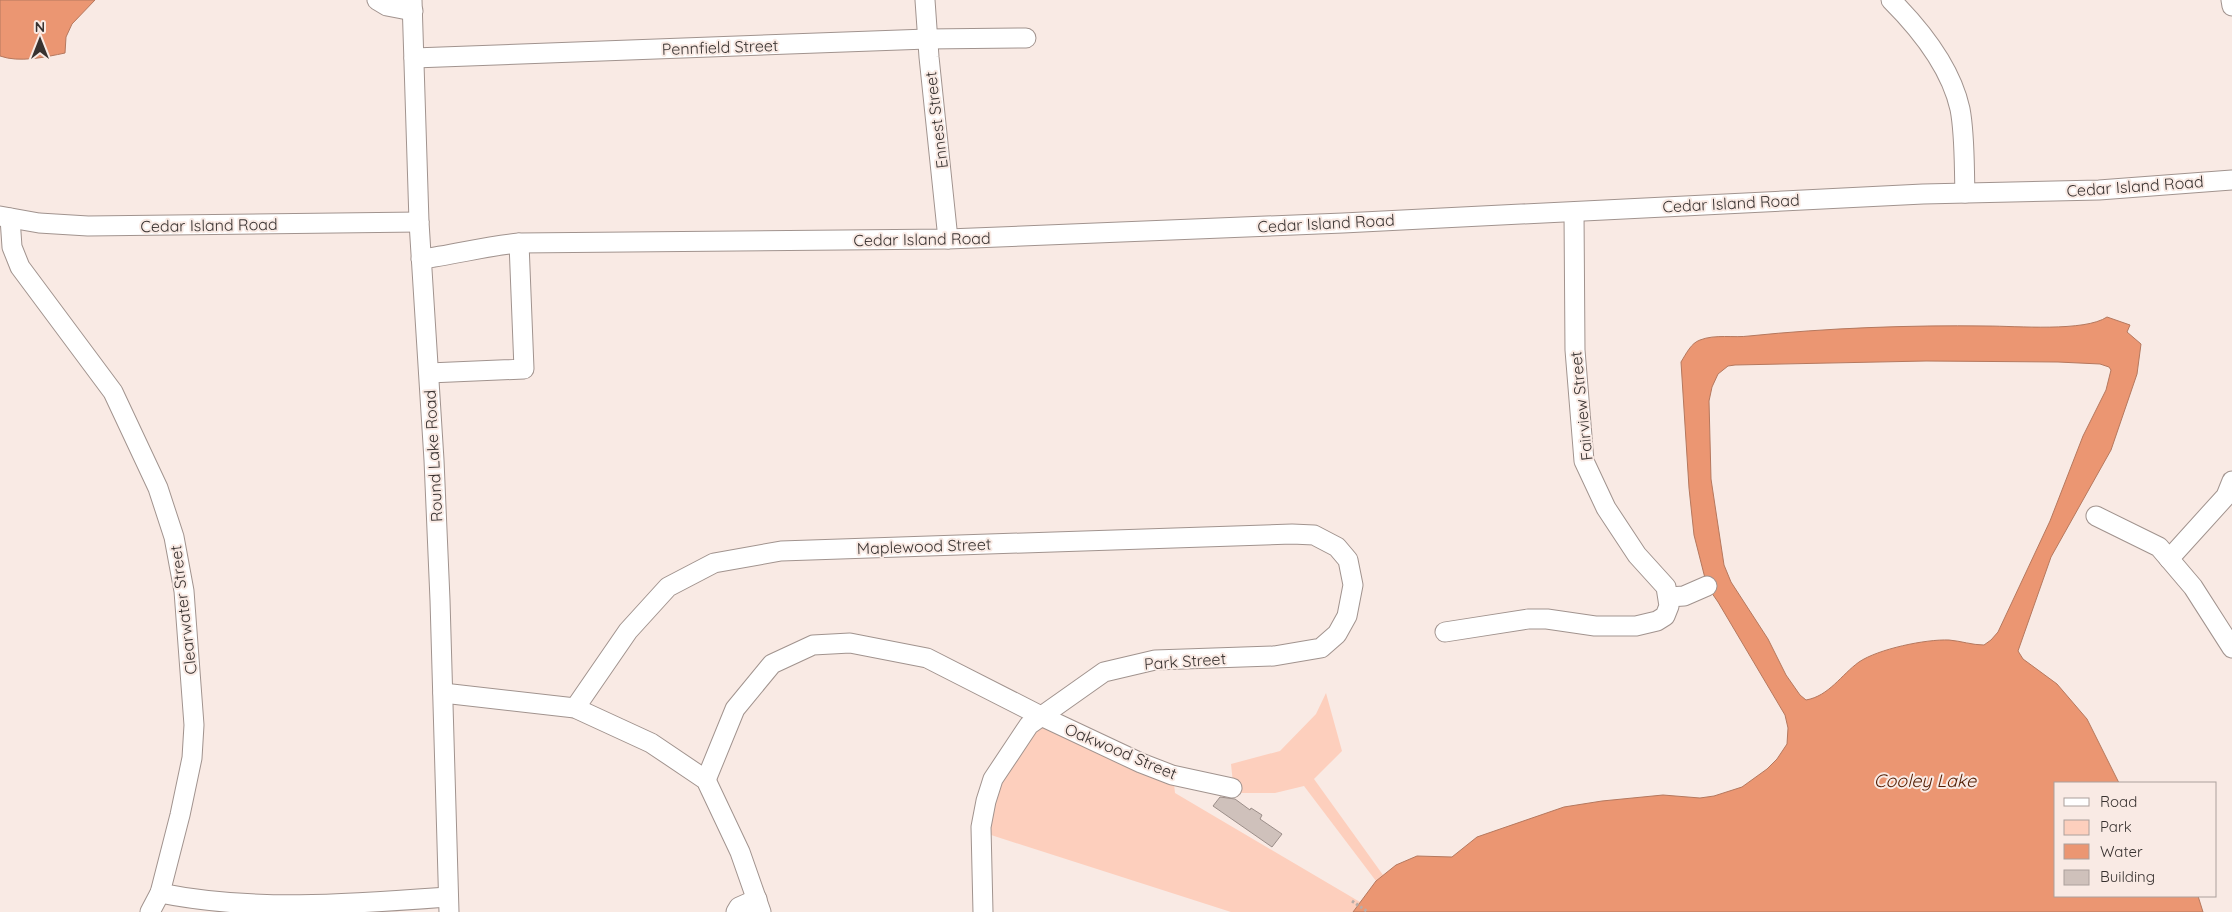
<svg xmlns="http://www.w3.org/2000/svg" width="2232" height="912" viewBox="0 0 2232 912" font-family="Quicksand,sans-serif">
  <rect width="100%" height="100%" fill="#f9eae4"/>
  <g fill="#fdcfbd">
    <path d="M1326 693 1342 751 1314 779 1383 875 1376 881 1304 786 1275 793H1234L1231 764 1280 751 1316 714Z"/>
    <path d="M1045 724 1174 784 1175 793 1360 902 1353 912H1231L988 834C995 783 1007 759 1045 724Z"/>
  </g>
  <g fill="#eb9672" stroke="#b5785e" fill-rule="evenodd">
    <path d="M0 0H95L72 24 66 37 65 53C46 57 19 63 0 56Z"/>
    <path d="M2107 317 2130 325 2127 332 2141 344 2137 374 2111 450 2051 557 2018 651 2023 659 2057 684 2087 719 2119 783H2056V896H2198L2203 912H1353L1376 881 1396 865 1417 856 1452 857 1477 837 1564 807 1602 801 1663 795 1700 798 1714 796 1742 787 1767 769 1777 759 1787 744 1788 728 1785 715 1718 602 1707 586 1694 535 1689 488 1681 362C1686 354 1691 343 1700 340 1715 334 1734 338 1749 336 1827 328 1909 325 1987 326 2016 326 2085 332 2107 317ZM1926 361 2058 362 2100 364 2109 367 2111 370 2106 390 2083 436 2050 521 1998 632 1991 640 1984 645C1972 645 1961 641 1949 640 1926 639 1878 649 1859 662 1841 675 1829 696 1806 700L1800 695 1786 675 1768 639 1731 582 1724 565 1711 479 1709 401 1712 387 1718 374 1728 366 1735 365Z"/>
  </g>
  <path fill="#cfc1bb" stroke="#9b8e89" d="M1220 797 1235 799 1250 810 1251 808 1262 815 1260 819 1282 834 1272 847 1213 806Z"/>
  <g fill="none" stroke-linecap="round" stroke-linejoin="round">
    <defs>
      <g id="minor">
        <path d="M377 0 387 6 413 11"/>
        <path d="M412 0 419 222 434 460 440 600 449 912"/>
        <path d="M925 0 929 57 948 239"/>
        <path d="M1891 0C1920 29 1951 68 1960 109 1965 135 1964 166 1965 193"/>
        <path d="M2231 0 2232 6"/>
        <path d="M414 58 927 39 1026 38"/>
        <path d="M0 216 39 223 88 226 419 222"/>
        <path d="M10 218 12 247 20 267 113 392 158 488 174 537 184 591 194 725 192 758 180 815 160 893 150 912"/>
        <path d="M421 259C454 255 485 246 519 243L948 239 1343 223 1923 194 2099 190 2232 180"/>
        <path d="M429 373 524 369 519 243"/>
        <path d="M2096 516 2159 547 2193 587 2232 648"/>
        <path d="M2169 559 2226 496 2232 481"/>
        <path d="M1669 597 1684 596 1707 586"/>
        <path d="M1445 632 1528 619H1547L1595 626H1636L1657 621 1665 616 1669 606 1666 587 1637 555 1606 508 1584 461 1575 350 1574 212"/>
        <path d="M443 693 575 708 651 743 706 780 740 852 761 912"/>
        <path d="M575 708 628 631 668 587 714 563 781 551 1292 534 1314 535 1337 547 1348 560 1353 585 1347 616 1337 634 1321 648 1274 656 1155 660 1104 672 1029 725 993 779 986 801 981 827 983 912"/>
        <path d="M706 780 735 709 772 664 813 645 850 643 927 658 1041 716 1141 763 1172 775 1232 788"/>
        <path d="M160 893C254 912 353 904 448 897"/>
        <path d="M736 912 739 907 757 899"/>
      </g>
    </defs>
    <use href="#minor" stroke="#a1938e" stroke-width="21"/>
    <path stroke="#b8aca7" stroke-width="3" stroke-dasharray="2.5 2.5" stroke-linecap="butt" d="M1352 901 1368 912"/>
    <use href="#minor" stroke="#fff" stroke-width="19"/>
  </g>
  <g text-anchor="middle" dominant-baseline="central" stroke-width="4" stroke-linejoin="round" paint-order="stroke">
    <g font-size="16" fill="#383230" stroke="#f9eae4">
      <text transform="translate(720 47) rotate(-2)">Pennfield Street</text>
      <text transform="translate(936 120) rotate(-97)">Ennest Street</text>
      <text transform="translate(2135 186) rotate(-4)">Cedar Island Road</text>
      <text transform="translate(1731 203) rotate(-3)">Cedar Island Road</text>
      <text transform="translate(1326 223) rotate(-3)">Cedar Island Road</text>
      <text transform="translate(209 225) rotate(-1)">Cedar Island Road</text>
      <text transform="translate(922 239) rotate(-1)">Cedar Island Road</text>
      <text transform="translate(1581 406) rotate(-96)">Fairview Street</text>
      <text transform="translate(433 456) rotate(-93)">Round Lake Road</text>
      <text transform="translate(924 546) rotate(-2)">Maplewood Street</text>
      <text transform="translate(183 610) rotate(-97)">Clearwater Street</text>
      <text transform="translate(1185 661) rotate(-4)">Park Street</text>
      <text transform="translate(1121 751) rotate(23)">Oakwood Street</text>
    </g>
    <g font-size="18" font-style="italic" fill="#501b01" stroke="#f9eae4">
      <text x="1925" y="780">Cooley Lake</text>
    </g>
  </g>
  <rect x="2054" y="782" width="162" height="115" fill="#f9eae4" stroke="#aca09c"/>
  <rect x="2064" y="798" width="25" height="8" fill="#ffffff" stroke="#aca09c"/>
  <text x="2100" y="807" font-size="15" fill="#383230">Road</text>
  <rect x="2064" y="820" width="25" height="15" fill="#fdcfbd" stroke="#aca09c"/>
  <text x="2100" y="832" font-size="15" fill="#383230">Park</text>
  <rect x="2064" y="844" width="25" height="15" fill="#eb9672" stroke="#aca09c"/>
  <text x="2100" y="857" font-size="15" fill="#383230">Water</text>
  <rect x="2064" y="870" width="25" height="15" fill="#cfc1bb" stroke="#aca09c"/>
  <text x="2100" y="882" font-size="15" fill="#383230">Building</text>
  <g transform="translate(40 40)" stroke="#f9eae4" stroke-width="4" paint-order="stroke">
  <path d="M0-4L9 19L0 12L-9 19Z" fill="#383230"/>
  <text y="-8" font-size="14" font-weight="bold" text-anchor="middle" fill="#383230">N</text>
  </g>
</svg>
